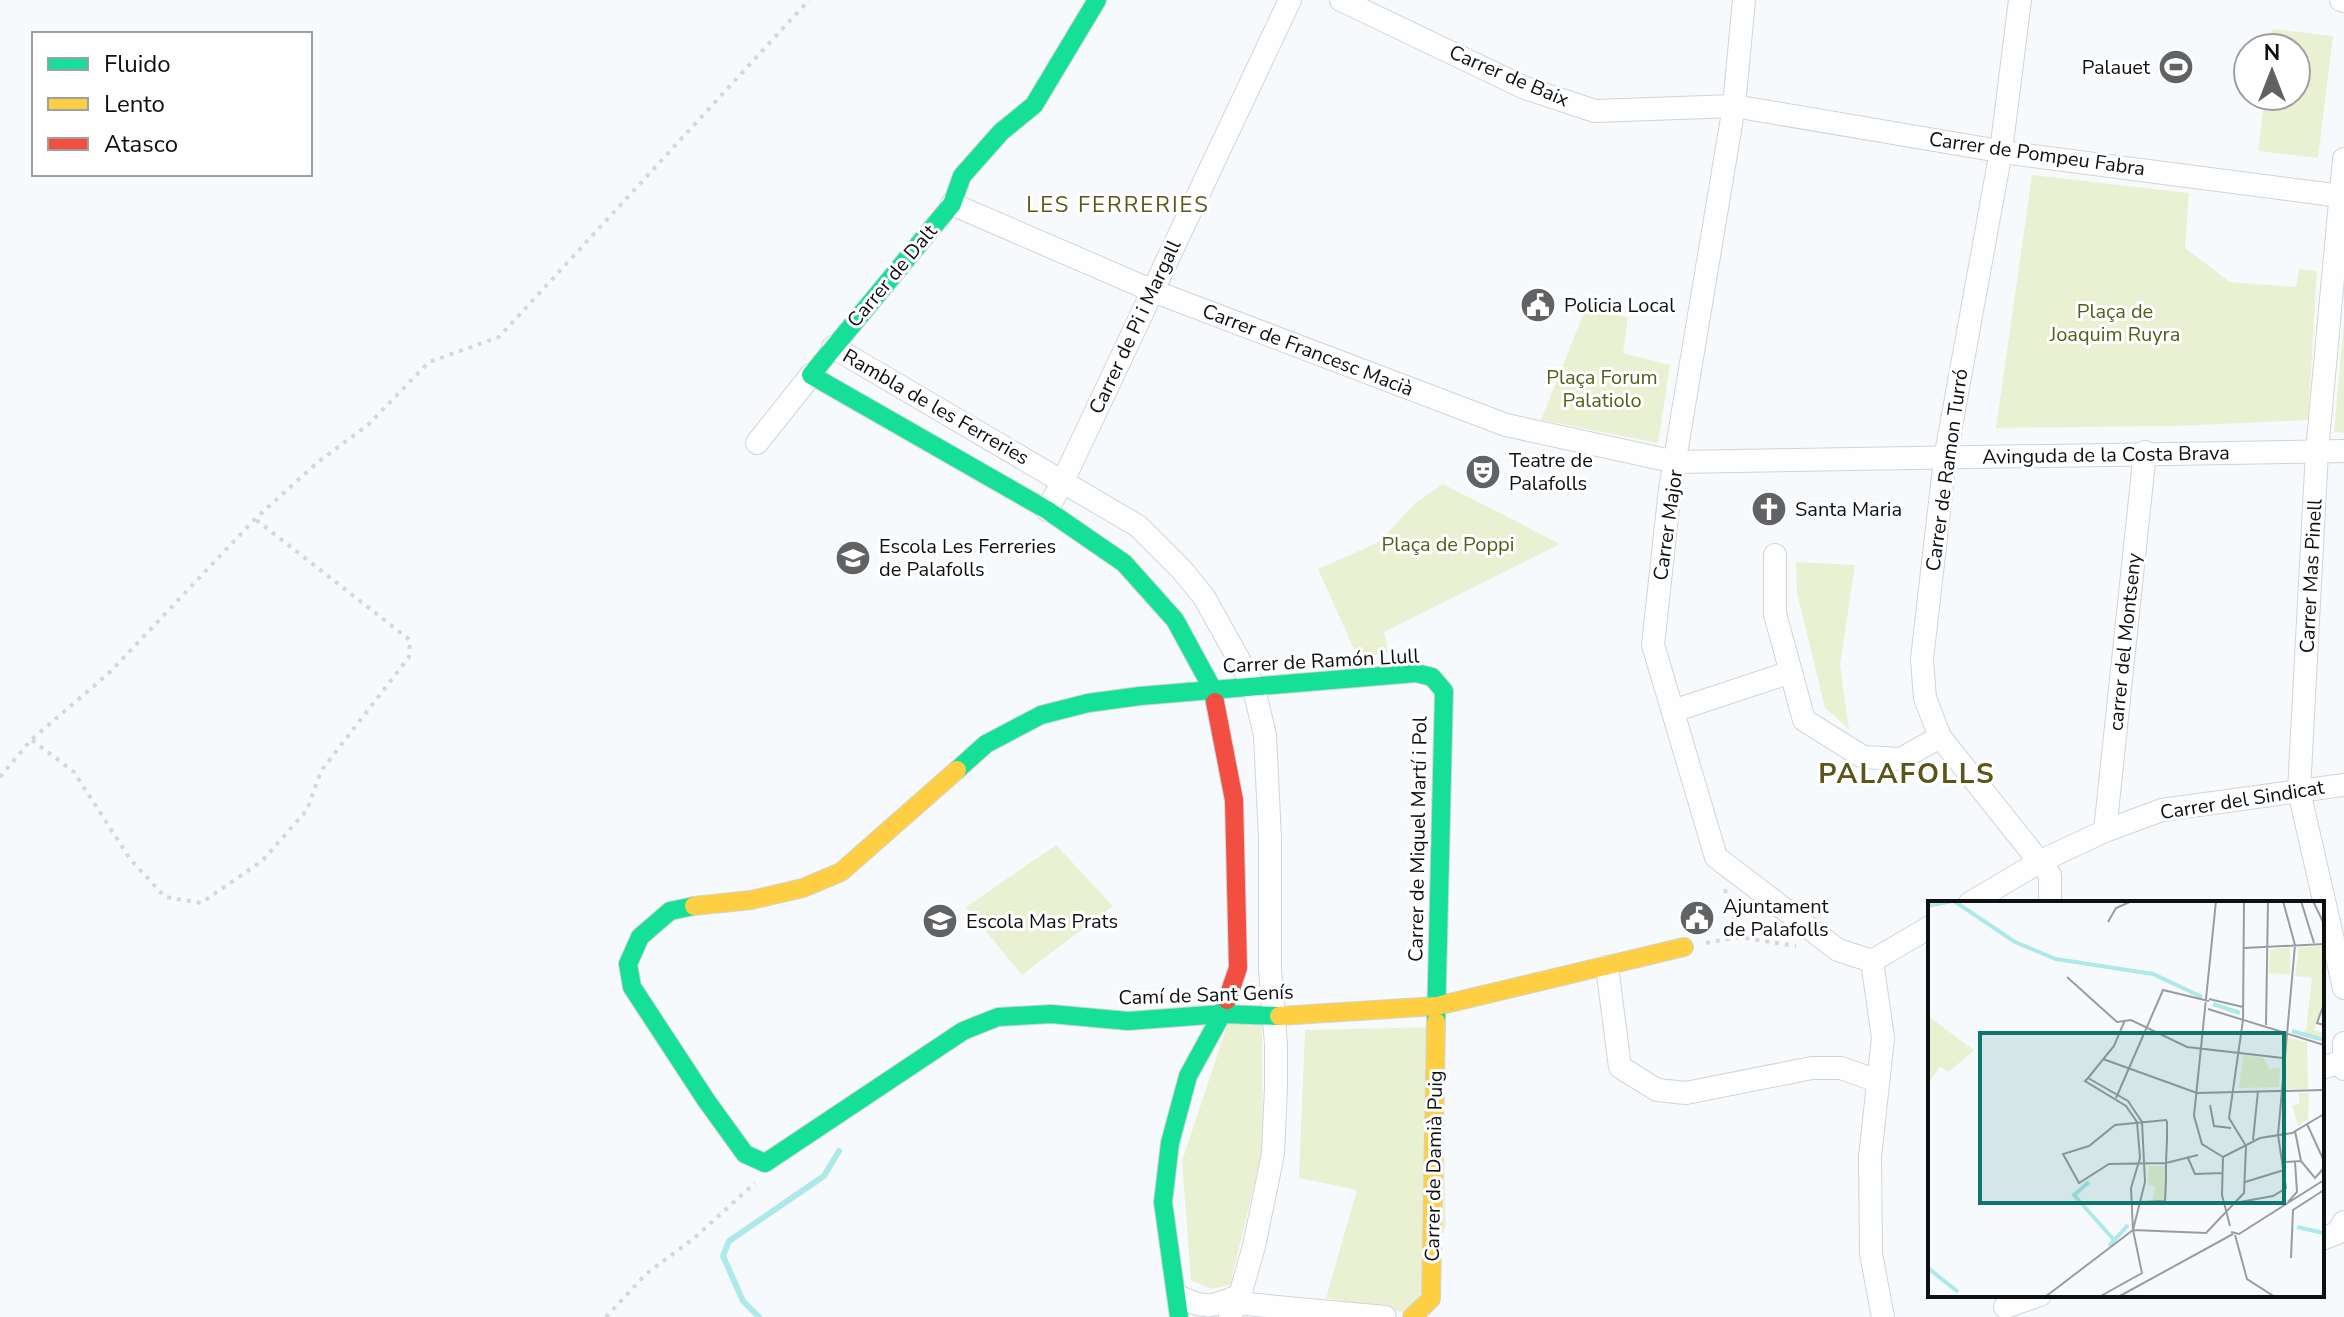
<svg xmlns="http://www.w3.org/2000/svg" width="2344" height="1317" viewBox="0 0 2344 1317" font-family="'Nunito Sans',sans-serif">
  <rect width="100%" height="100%" fill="#f7fafd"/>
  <g fill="#eaf1d3">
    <path d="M2272 29 2333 36 2318 158 2258 151 2265 96H2296V48H2270Z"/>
    <path d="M2032 175 2189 193 2185 248 2230 282 2296 287 2299 269 2317 271 2308 420 2175 426 1996 428Z"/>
    <path d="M1585 310 1628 317 1623 353 1670 365 1658 443 1541 420Z"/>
    <path d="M2344 320V433L2334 432Z"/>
    <path d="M1443 484 1560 544 1384 632 1388 652 1358 658 1318 569 1379 542 1415 503Z"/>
    <path d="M1796 562 1855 565 1840 665 1849 729 1825 708 1797 593Z"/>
    <path d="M1056 845 1113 906 1022 975 966 907Z"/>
    <path d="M1228 1023 1262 1025 1263 1149 1230 1285 1211 1289 1191 1280 1182 1161Z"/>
    <path d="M1441 1027 1446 1225 1412 1314 1326 1298 1357 1190 1299 1178 1305 1030Z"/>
  </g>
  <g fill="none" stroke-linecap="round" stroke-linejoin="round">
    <path stroke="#ade8ea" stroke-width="6" d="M759 1317 743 1301 723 1256 729 1241 824 1176 839 1151"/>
    <defs>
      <g id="street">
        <path d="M1341 0 1525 88 1595 111 1734 106 2017 154 2341 196"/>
        <path d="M1744 0 1734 106 1670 489 1653 645 1716 857 1838 950 1872 961"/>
        <path d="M2020 0 2001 151 1945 459 1922 659 1925 698 1940 737 2050 875V903"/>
        <path d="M2341 0 2344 1"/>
        <path d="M2344 159 2317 451 2299 791 2344 988"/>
        <path d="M952 204 1153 291 1506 425 1676 462 2344 451"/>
        <path d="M833 347 1138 526 1182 570 1204 597 1253 685 1265 735 1270 838V969L1276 1044V1087L1273 1154 1254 1246 1240 1295 1230 1317"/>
        <path d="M757 443 811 375"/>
        <path d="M1047 510 1063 481 1290 0"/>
        <path d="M1775 555V614L1804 720 1863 757 1901 759 1940 737"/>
        <path d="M1673 711 1791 672"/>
        <path d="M2105 831 2145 452"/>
        <path d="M1970 903 2041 861 2105 831 2162 810 2344 785"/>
        <path d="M1872 961 1883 1038 1870 1157 1871 1254 1883 1317"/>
        <path d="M1872 961 1930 927"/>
        <path d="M1607 967 1620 1067 1657 1090 1686 1093 1812 1068H1841L1878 1081"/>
        <path d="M2344 1043V1069"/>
        <path d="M2322 1068 2343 1061"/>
        <path d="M2322 1239 2337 1233 2344 1222"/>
        <path d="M1178 1296C1205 1310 1213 1307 1240 1295"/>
        <path d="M1236 1303 1385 1317"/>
        <path d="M2005 1307 2040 1295"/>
      </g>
      <g id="fast">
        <path d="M1097 0 1034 105 1001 132 962 176 952 204 811 375 1047 510 1124 563 1175 620 1212 688 1215 702"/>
        <path d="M957 770 986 744 1041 715 1088 703 1140 696 1416 673 1432 677 1444 691 1436 1022"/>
        <path d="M694 906 670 911 640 937 628 964 632 987 706 1100 745 1154 765 1163 963 1031 998 1017 1051 1014 1128 1021 1222 1014 1279 1016"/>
        <path d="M1179 1317 1163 1202 1170 1143 1188 1076 1222 1014 1227 1000"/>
      </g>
      <g id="slow">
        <path d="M694 906 751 900 803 888 841 872 957 770"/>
        <path d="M1279 1016 1437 1006 1684 947"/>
        <path d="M1412 1317 1431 1299 1436 1022"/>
      </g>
      <path id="jam" d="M1215 702 1234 800 1238 968 1227 1000"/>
    </defs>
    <use href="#street" stroke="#d1d4d6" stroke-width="24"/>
    <use href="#fast" stroke="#d1d4d6" stroke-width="20"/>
    <use href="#slow" stroke="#d1d4d6" stroke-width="20"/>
    <use href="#jam" stroke="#d1d4d6" stroke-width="20"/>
    <g stroke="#d7d7d8" stroke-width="4" stroke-dasharray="4 6" stroke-linecap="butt">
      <path d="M32 740 74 772 130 859 165 897 201 903 262 861 307 810 321 771 409 657 410 640 255 519"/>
      <path d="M0 777 31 740 110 672 255 519 318 462 368 425 429 362 499 337 809 0"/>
      <path d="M1725 889 1739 937"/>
      <path d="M1706 943 1739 937 1796 946"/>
      <path d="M606 1317 646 1274 693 1239 755 1183"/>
    </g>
    <use href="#street" stroke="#fefeff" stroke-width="22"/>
    <use href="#fast" stroke="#16e098" stroke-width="18"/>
    <use href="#slow" stroke="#ffcf43" stroke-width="18"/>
    <use href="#jam" stroke="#f24e42" stroke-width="18"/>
  </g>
  <defs>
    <symbol id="stadium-disc" viewBox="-11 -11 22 22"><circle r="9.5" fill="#606264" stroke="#fff"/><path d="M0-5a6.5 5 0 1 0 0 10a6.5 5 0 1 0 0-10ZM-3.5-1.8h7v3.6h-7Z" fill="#fff"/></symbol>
    <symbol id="civic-disc" viewBox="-11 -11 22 22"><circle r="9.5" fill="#606264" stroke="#fff"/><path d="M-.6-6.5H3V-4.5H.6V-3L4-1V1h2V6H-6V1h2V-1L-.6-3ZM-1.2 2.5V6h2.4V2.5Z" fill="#fff"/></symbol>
    <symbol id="theatre-disc" viewBox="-11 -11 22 22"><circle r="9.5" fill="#606264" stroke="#fff"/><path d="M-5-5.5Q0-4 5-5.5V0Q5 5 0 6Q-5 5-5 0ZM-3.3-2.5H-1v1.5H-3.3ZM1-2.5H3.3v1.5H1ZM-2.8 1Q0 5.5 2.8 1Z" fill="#fff"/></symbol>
    <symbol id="church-disc" viewBox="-11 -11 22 22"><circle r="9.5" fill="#606264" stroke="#fff"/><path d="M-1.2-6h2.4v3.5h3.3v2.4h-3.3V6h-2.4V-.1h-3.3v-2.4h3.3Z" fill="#fff"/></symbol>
    <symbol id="school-disc" viewBox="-11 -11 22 22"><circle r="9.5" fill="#606264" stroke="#fff"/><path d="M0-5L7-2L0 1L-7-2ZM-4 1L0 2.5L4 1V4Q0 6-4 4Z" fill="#fff"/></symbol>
  </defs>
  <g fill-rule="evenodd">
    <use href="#stadium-disc" x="2156" y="47" width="40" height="40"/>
    <use href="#civic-disc" x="1518" y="285" width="40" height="40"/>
    <use href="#theatre-disc" x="1463" y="452" width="40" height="40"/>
    <use href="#church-disc" x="1749" y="489" width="40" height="40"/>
    <use href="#school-disc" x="833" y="538" width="40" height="40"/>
    <use href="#civic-disc" x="1677" y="898" width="40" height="40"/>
    <use href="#school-disc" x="920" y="901" width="40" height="40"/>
  </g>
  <g text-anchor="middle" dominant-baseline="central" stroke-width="6" stroke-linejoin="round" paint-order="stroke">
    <g font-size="20" fill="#0f1012" stroke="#fff" text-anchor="start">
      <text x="2150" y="67" text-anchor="end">Palauet</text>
      <text x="1564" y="305">Policia Local</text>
      <text x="1509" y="460">Teatre de<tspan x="1509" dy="23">Palafolls</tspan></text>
      <text x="1795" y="509">Santa Maria</text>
      <text x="879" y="546">Escola Les Ferreries<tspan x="879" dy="23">de Palafolls</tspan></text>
      <text x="1723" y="906">Ajuntament<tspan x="1723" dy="23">de Palafolls</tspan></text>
      <text x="966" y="921">Escola Mas Prats</text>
    </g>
    <g font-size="20" fill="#0f1012" stroke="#fff">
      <text transform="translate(1509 76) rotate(23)">Carrer de Baix</text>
      <text transform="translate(2037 154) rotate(8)">Carrer de Pompeu Fabra</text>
      <text transform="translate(892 276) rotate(-50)">Carrer de Dalt</text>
      <text transform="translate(1135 327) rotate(-65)">Carrer de Pi i Margall</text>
      <text transform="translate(1308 350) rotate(21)">Carrer de Francesc Macià</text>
      <text transform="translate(936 407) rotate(30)">Rambla de les Ferreries</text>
      <text transform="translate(2106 455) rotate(-1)">Avinguda de la Costa Brava</text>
      <text transform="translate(1947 470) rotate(-82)">Carrer de Ramon Turró</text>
      <text transform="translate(1668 525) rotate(-82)">Carrer Major</text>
      <text transform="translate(2311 576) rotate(-87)">Carrer Mas Pinell</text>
      <text transform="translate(2125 642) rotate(-84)">carrer del Montseny</text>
      <text transform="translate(1321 661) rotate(-3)">Carrer de Ramón Llull</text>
      <text transform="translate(2242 800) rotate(-9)">Carrer del Sindicat</text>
      <text transform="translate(1418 839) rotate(-89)">Carrer de Miquel Martí i Pol</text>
      <text transform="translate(1206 995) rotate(-2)">Camí de Sant Genís</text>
      <text transform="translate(1434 1166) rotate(-89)">Carrer de Damià Puig</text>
    </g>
    <g font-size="20" fill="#555d1a" stroke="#fff">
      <text x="2115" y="311">Plaça de<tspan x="2115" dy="23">Joaquim Ruyra</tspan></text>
      <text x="1602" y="377">Plaça Forum<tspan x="1602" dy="23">Palatiolo</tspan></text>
      <text x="1448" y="544">Plaça de Poppi</text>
    </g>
    <g font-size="22" letter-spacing="2" fill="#5a5518" stroke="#fff">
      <text x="1118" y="205">LES FERRERIES</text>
    </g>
    <g font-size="28" font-weight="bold" letter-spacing="2" fill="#5a5518" stroke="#fff">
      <text x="1907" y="774">PALAFOLLS</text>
    </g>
  </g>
  <g transform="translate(1928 901)">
    <rect width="396" height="396" fill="#f7fafd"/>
    <path d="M396 45V101L386 129 396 132V140L370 134 378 129 384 77 367 75 371 46ZM362 46V74L341 72 342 49ZM0 115 46 149 21 171 12 166 0 183ZM359 136 379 141 380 188H354ZM315 154 336 157 341 168 352 167 351 186 311 187ZM371 192H381L380 218 370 225 364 204 371 203ZM221 265H239L235 302 224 300 228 286 220 284Z" fill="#eaf1d3"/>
    <path fill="none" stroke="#ade8ea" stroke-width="4" d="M26 0 87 41 128 58 225 73 274 96M0 5 24 0M285 103 312 112M364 130 396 139M161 281 146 294 186 339M369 326 396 332M181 345 200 324M0 367 30 391"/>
    <path fill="none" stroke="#9a9c9f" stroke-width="2" d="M288 0 266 215 274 243 295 256M373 0 386 42M385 0 396 23M180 21 188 7 204 0M316 47 396 43M139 76 189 121 203 119 259 146 355 157M281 98 315 106M396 103 389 122 396 124M280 108 396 144M338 124 340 0M175 158 269 192 396 189M160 177 200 200 214 221 217 281 205 329 203 287 212 257 209 221 198 205 157 180ZM160 177 186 145 197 119M188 197 235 89 281 100M282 204 286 225 303 227M379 223 396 260M367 230 373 260M325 239 330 190M295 256 332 237 364 232 396 213M295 256 294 294 302 325M260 257 267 273 295 272M356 261 373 260 387 277 396 267M317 281 356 269M212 301 237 300 238 279V262L239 239V221L238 219 187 224 161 245 135 253 151 282 181 263 238 262 270 254M312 301 345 295 358 287 350 234 367 44 355 0M360 301 369 291 367 261M205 329 278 332 316 292 318 245 301 217 315 119 316 0M303 331 311 333 396 279M307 334 319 378 347 396M363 357 365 309 396 289M117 396 205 329M171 396 214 372 205 329M190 396 305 333"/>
    <path fill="#0f766e" fill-opacity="0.15" stroke="#0f766e" stroke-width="4" d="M52 132H356V302H52Z"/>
    <rect width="396" height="396" fill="none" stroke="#0f1012" stroke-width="4"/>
  </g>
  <rect x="32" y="32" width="280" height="144" fill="#ffffff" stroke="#9f9fa0" stroke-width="2"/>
  <rect x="48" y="58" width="40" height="12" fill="#16e098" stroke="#9f9fa0" stroke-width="2"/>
  <text x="104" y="72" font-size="24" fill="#0f1012">Fluido</text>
  <rect x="48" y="98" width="40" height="12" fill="#ffcf43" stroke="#9f9fa0" stroke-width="2"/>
  <text x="104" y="112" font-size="24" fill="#0f1012">Lento</text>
  <rect x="48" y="138" width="40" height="12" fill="#f24e42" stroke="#9f9fa0" stroke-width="2"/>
  <text x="104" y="152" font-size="24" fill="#0f1012">Atasco</text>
  <g transform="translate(2272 72)"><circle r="38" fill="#ffffff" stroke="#9f9fa0" stroke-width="2"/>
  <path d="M0-6L14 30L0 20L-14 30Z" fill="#606264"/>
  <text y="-12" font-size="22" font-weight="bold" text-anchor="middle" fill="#0f1012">N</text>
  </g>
</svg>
